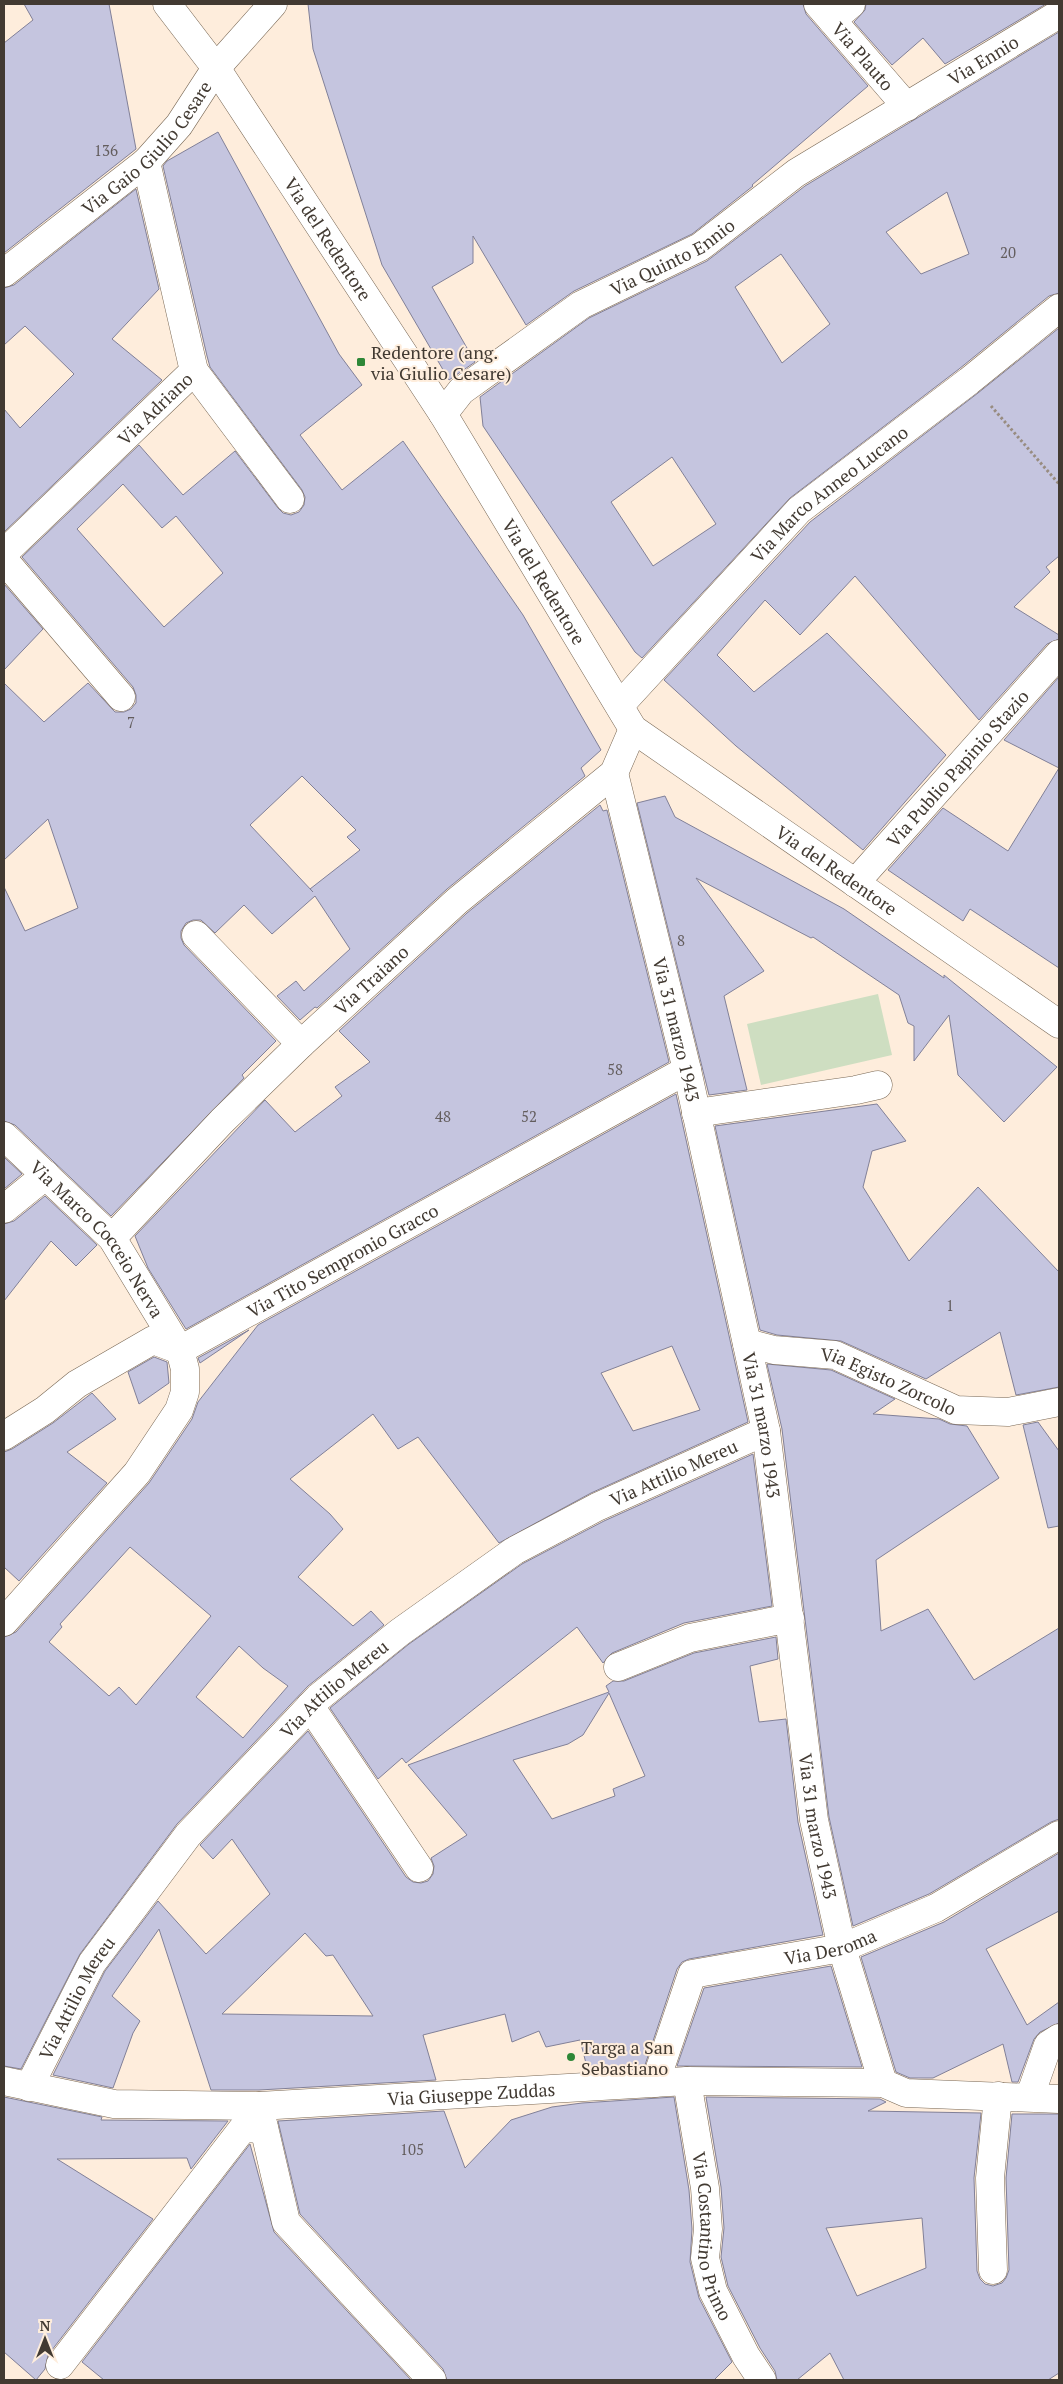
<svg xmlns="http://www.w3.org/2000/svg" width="1063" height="2384" viewBox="0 0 1063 2384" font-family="'PT Serif',serif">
  <rect width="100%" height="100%" fill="#feeddc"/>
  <path fill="#cedec1" d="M878 994 892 1055 761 1085 747 1024Z"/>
  <g fill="#c5c5df" stroke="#818098" fill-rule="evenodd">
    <path d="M24 4H109L136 149 4 253V43L33 20Z"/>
    <path d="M308 4H803L806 14 868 86 752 185 753 186 692 234 574 291 526 325 473 236V263L432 287 475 362 449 380 382 265 313 49Z"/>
    <path d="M866 4H1046L945 64 923 38 892 65 854 22 865 10Z"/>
    <path d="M1059 32V293L1049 296 959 369 790 498 642 658 635 652 483 426 480 397 589 318 707 261 805 186ZM947 192 969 254 921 274 886 232ZM781 254 830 324 782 363 735 287ZM672 457 716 524 653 566 611 502Z"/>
    <path d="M218 132 339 354 362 385 300 435 342 490 403 441 523 615 601 750 581 768 585 776 447 889 317 1008 315 1007 300 1020 277 996 296 981 304 991 350 949 315 896 272 934 244 905 215 933 201 920H193L186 923 181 931V938L184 945 276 1041 242 1075 244 1078 111 1216 15 1125 4 1121V887L25 931 78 908 48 819 4 860V683L44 722 88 683 115 712H124L131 709 136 703V695L133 687 22 557 139 445 183 495 235 451 278 508 283 513 291 515 299 512 304 505 305 497 302 490 210 367 207 356 163 166 167 161ZM123 484 162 528 176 516 223 573 164 627 77 529ZM302 776 356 830 347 837 360 850 310 889 313 892 250 825Z"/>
    <path d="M136 189 159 289 112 339 162 380 4 532V409L20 428 74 374 25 326 4 345V288L14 285Z"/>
    <path d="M1059 328V556L1046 567 1050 572 1014 607 1059 635V639L1047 644 979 720 855 576 800 635 765 600 717 655 754 692 827 633 946 755 863 850 736 746 664 680 810 522 978 393Z"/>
    <path d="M4 584 43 629 4 670Z"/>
    <path d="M1059 677V968L970 909 963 921 888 870 943 808 1008 851 1059 768 1004 740Z"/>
    <path d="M665 796 675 817 844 909 944 978V975L1057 1067 1004 1122 958 1075 949 1015 914 1061V1026L908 1023 899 995 813 937 811 938 696 878 764 971 724 996 747 1090 709 1095 637 803Z"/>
    <path d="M600 805 603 811 607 810 669 1062 186 1329 148 1268 135 1236 265 1100 295 1132 342 1096 335 1087 370 1062 339 1031 467 913Z"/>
    <path d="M676 1094 748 1422 591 1493 499 1543 418 1437 398 1449 373 1414 290 1479 330 1514 343 1529 298 1577 353 1626 371 1611 384 1625 308 1686 177 1824 80 1954 21 2069 4 2066V1637L16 1632 149 1483 192 1419 198 1402 258 1325ZM672 1346 700 1410 633 1431 601 1373ZM130 1547 211 1616 136 1705 119 1687 109 1696 49 1642 62 1627 60 1624ZM239 1646 263 1668 288 1686 243 1738 196 1697Z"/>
    <path d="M877 1104 906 1141 872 1151 863 1187 909 1261 978 1187 1059 1272V1387L1016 1395 1000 1332 926 1379 841 1341 777 1335 760 1330 715 1126Z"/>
    <path d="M4 1157 22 1174 4 1189Z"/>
    <path d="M45 1196 97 1245 76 1266 51 1241 4 1301V1224L14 1221Z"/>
    <path d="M249 1330 200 1363 198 1358Z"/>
    <path d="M154 1357 167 1362 169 1383 139 1404 128 1372Z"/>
    <path d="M767 1364 831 1370 895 1399 873 1414 939 1419 950 1424 967 1426 999 1478 876 1560 881 1631 928 1609 974 1680 1059 1628V1819L1051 1822 929 1894 853 1926 829 1817 782 1429Z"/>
    <path d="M92 1393 116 1419 67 1452 107 1483 19 1581 4 1567V1452L12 1449 53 1423Z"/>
    <path d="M1038 1422 1059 1451V1526L1048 1528 1023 1425Z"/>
    <path d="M753 1454 772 1606 684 1623 612 1653 603 1663 577 1627 406 1763 402 1758 378 1779 330 1708 409 1644 522 1564 604 1521Z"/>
    <path d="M776 1637 778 1659 750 1666 759 1722 786 1719 798 1822 823 1935 689 1959 682 1962 677 1969 644 2068 588 2071 580 2040 546 2047 539 2031 512 2042 505 2014 423 2035 436 2080 259 2090H211L159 1929 112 1996 140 2021 133 2033 113 2088 53 2075 105 1971 158 1901 206 1954 270 1894 232 1839 213 1859 200 1845 308 1731 406 1877 413 1882 421 1883 428 1881 433 1874 434 1866 431 1858 467 1835 408 1765 609 1692 606 1686 613 1681H624L694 1653ZM609 1693 645 1776 613 1789 615 1796 552 1819 513 1760 568 1744 583 1735ZM305 1933 326 1956 333 1955 373 2016 222 2014Z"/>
    <path d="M1059 1853V1911L986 1949 1027 2025 1059 2002V2023L1040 2032 1034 2039 1018 2082H1012L1003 2044 933 2078H910L896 2072 861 1957 944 1922Z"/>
    <path d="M831 1966 862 2067 677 2066 704 1988Z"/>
    <path d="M4 2097 102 2117 101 2120 228 2121 191 2169 187 2158 57 2159 153 2219 48 2355 45 2369 36 2380 4 2352Z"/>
    <path d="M674 2097 689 2190 692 2229 690 2262 699 2298 732 2362 714 2380H447L443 2369 300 2214 278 2121 444 2111 465 2168 511 2120 552 2107 582 2103Z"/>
    <path d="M706 2097 880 2099 886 2102 868 2111 981 2113 974 2178 977 2271 980 2279 985 2284 993 2286 1002 2283 1006 2278 1009 2270 1006 2178 1012 2114H1059V2373L1048 2380H844L830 2353 797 2380H777L775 2371 760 2348 728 2286 721 2257 724 2228 721 2187ZM922 2218 926 2268 857 2296 826 2228Z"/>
    <path d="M250 2144 274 2232 411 2380H104L82 2362Z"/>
  </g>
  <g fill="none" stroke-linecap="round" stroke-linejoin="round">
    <defs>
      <g id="minor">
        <path id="s1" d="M167 4 216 68 443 414 633 729 1059 1024"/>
        <path id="s2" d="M818 4 907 107"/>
        <path d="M832 20 851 4"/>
        <path id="s3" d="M4 273 146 162 179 125 216 68 273 4"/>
        <path d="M194 371 290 499"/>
        <path id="s4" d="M443 414 461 391 581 305 700 247 796 173 1059 14"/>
        <path id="s5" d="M4 553 194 371 146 162"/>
        <path d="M4 560 121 697"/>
        <path id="s6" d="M620 705 799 510 969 381 1059 308"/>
        <path id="s7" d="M614 773 687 1070 766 1431 814 1820 842 1948 883 2083"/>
        <path id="s8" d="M855 883 1059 654"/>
        <path d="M196 935 301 1044"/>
        <path d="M696 1113 856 1090 878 1085"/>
        <path id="s9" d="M4 1136 112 1238 180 1350 185 1369V1392L179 1410 137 1473 4 1622"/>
        <path d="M4 1209 46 1175"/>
        <path id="s10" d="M112 1238 222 1121 301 1044 457 901 614 773 633 729"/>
        <path id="s11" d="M747 1343 774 1350 835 1355 956 1410 1008 1412 1059 1402"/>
        <path id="s12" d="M4 1436 45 1410 77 1384 153 1340 180 1350 687 1070"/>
        <path d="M618 1667 690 1638 790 1618"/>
        <path d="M310 1706 419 1868"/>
        <path id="s13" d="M4 2081 114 2104 259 2106 687 2081 883 2083 906 2093 1059 2099"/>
        <path id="s14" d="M687 2081 705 2188 708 2229 705 2258 713 2291 746 2356 762 2380"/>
        <path id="s15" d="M655 2083 692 1974 842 1948 936 1908 1059 1835"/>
        <path id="s16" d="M29 2087 92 1963 188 1835 319 1697 400 1632 514 1551 597 1507 766 1431"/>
        <path d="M1030 2096 1048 2045 1059 2038"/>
        <path d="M259 2106 286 2222 432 2380"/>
        <path d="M993 2270 990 2178 998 2096"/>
        <path d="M60 2365 243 2128 264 2129"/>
      </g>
    </defs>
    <use href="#minor" stroke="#796855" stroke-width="29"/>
    <path stroke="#988c80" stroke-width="3" stroke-dasharray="2.5 2.5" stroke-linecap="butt" d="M991 406 1059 484"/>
    <use href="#minor" stroke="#fff" stroke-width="28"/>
  </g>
  <g fill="#2e8737" stroke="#feeddc" stroke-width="2">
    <rect x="356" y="357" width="10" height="10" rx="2.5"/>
    <circle cx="571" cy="2057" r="5"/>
  </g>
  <g text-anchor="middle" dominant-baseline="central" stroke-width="4" stroke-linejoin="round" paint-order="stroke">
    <g font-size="15" fill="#635d5d">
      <text x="106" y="150">136</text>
      <text x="1008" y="252">20</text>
      <text x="131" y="722">7</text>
      <text x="681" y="940">8</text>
      <text x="615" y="1069">58</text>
      <text x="443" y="1116">48</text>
      <text x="529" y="1116">52</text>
      <text x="950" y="1305">1</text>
      <text x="412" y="2149">105</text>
    </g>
    <g font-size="18" fill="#423a32" stroke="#feeddc">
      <text stroke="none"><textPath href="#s2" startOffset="69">Via Plauto</textPath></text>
      <text stroke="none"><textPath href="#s4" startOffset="649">Via Ennio</textPath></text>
      <text stroke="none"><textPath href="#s3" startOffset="191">Via Gaio Giulio Cesare</textPath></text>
      <text stroke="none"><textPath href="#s1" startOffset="285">Via del Redentore</textPath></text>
      <text stroke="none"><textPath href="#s4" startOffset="280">Via Quinto Ennio</textPath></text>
      <text stroke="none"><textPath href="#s5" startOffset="209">Via Adriano</textPath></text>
      <text stroke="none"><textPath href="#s6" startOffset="298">Via Marco Anneo Lucano</textPath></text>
      <text stroke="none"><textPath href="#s1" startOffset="690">Via del Redentore</textPath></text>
      <text stroke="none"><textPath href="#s8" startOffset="154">Via Publio Papinio Stazio</textPath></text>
      <text stroke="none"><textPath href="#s1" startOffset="1110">Via del Redentore</textPath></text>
      <text stroke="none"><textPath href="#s10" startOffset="366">Via Traiano</textPath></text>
      <text stroke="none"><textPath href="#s7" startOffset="264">Via 31 marzo 1943</textPath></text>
      <text stroke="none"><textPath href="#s9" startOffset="140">Via Marco Cocceio Nerva</textPath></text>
      <text stroke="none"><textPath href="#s12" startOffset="392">Via Tito Sempronio Gracco</textPath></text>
      <text stroke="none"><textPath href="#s11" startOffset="148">Via Egisto Zorcolo</textPath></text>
      <text stroke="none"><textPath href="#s7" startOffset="669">Via 31 marzo 1943</textPath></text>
      <text stroke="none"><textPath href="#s16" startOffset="911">Via Attilio Mereu</textPath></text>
      <text stroke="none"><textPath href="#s16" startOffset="506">Via Attilio Mereu</textPath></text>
      <text stroke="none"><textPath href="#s7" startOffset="1074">Via 31 marzo 1943</textPath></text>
      <text stroke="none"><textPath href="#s15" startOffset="256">Via Deroma</textPath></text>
      <text stroke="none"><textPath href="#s16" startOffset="101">Via Attilio Mereu</textPath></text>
      <text stroke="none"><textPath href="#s13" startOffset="470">Via Giuseppe Zuddas</textPath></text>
      <text stroke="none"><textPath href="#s14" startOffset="158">Via Costantino Primo</textPath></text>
    </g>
    <g font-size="18" fill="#423a32" stroke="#feeddc" text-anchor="start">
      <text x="371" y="352">Redentore (ang.<tspan x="371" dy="21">via Giulio Cesare)</tspan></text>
      <text x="581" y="2047">Targa a San<tspan x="581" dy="21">Sebastiano</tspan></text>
    </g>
  </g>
  <rect width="1063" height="2384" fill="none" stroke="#423a32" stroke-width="10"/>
  <g transform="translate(45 2339)" stroke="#feeddc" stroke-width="4" paint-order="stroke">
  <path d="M0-4L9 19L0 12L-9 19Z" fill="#423a32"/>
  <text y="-8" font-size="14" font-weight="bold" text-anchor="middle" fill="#423a32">N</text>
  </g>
</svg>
